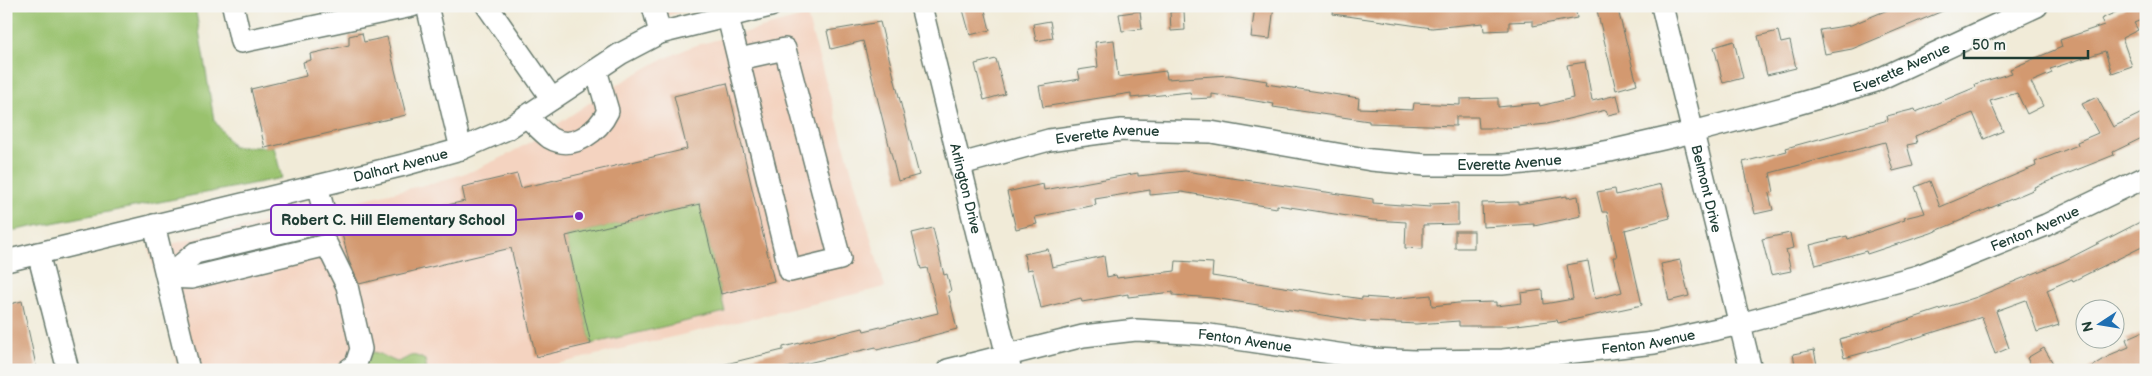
<svg xmlns="http://www.w3.org/2000/svg" width="2152" height="376" viewBox="0 0 2152 376" font-family="'Balsamiq Sans',sans-serif">
  <rect width="100%" height="100%" fill="#f6f6f2"/>
  <filter id="ink" filterUnits="userSpaceOnUse"><feTurbulence type="fractalNoise" baseFrequency=".02" numOctaves="2"/><feDisplacementMap in="SourceGraphic" scale="10" xChannelSelector="R" yChannelSelector="G"/><feConvolveMatrix kernelMatrix="1 2 1 2 8 2 1 2 1" color-interpolation-filters="sRGB"/></filter>
  <filter id="wash" filterUnits="userSpaceOnUse"><feTurbulence type="fractalNoise" baseFrequency=".0096" numOctaves="4" result="noise"/><feDisplacementMap in="SourceGraphic" scale="20" xChannelSelector="R" yChannelSelector="G"/><feGaussianBlur stdDeviation="1.12" result="paint"/><feColorMatrix in="noise" values="0 0 0 0 0 0 0 0 0 0 0 0 0 0 0 0 0 1.4 0 .05"/><feComposite in="paint" operator="in"/></filter>
  <g filter="url(#wash)">
    <rect width="100%" height="100%" fill="#f1ebd8"/>
    <g fill="#f4d3c0">
      <path d="M664 6H704L666 16Z"/>
      <path d="M807 16 885 287 532 370H178L149 249 437 182 472 171 505 156 537 138 613 87 657 62 693 46Z"/>
    </g>
    <g fill="#9ac26e" stroke="#5c8051">
      <path d="M6 6H195L214 120 233 147H274L282 178 6 232Z"/>
      <path d="M700 204 725 312 591 344 566 236Z"/>
      <path d="M374 352C383 354 388 359 397 362 411 358 409 351 425 360L427 370H355L366 354Z"/>
    </g>
    <g id="blocks">
      <g fill="#d3996f">
        <path d="M962 6H984L990 30 970 35Z"/>
        <path d="M1255 6H1274L1270 39 1251 37Z"/>
        <path d="M1334 6H1575L1577 18 1533 26V21L1509 22V30L1484 31 1483 23 1432 28 1333 14Z"/>
        <path d="M1596 6H1617L1637 84 1616 90Z"/>
        <path d="M1897 6 1952 7 1852 49 1825 54 1820 30 1851 25Z"/>
        <path d="M2129 6H2146V18L2134 23 2138 30 2122 38 2132 66 2112 73 2105 51 2050 69 2052 73 2031 82 2043 106 2027 114 2017 93 1990 101 2003 131 1984 139 1973 113 1915 136 1917 143 1907 145 1913 166 1893 171 1885 142 1770 173 1774 192 1769 194 1773 210 1755 214 1743 162 1787 151 1786 148 1888 120 1887 116 1915 109 1916 112 1976 87 1975 84 2012 73 2010 69 2062 47 2060 40 2104 25 2101 19Z"/>
        <path d="M1140 11 1142 29 1122 31 1119 14Z"/>
        <path d="M1184 11 1185 30 1171 31 1170 12Z"/>
        <path d="M1050 21 1053 38 1036 41 1033 24Z"/>
        <path d="M880 22 919 175 898 181 863 41 831 49 827 31Z"/>
        <path d="M1778 31 1781 43 1790 41 1796 68 1767 75 1758 36Z"/>
        <path d="M362 33 364 42 387 37 406 115 265 148 251 89 306 76 303 62 311 60 310 54 349 45V36Z"/>
        <path d="M1114 40 1118 77 1166 71 1167 79 1229 75 1267 81 1266 84 1359 98 1358 108 1413 110 1414 103 1460 105V99L1498 98V107L1539 103 1540 106 1573 98 1567 65 1585 62 1592 101 1617 95 1621 112 1608 115 1606 110 1547 124 1508 128H1479L1478 117H1456V126L1369 123V121L1273 107 1274 104 1212 94V98L1191 99 1190 92 1131 98V93L1043 107 1039 86 1080 79 1078 70 1098 67 1095 42Z"/>
        <path d="M1734 41 1743 78 1723 83 1714 47Z"/>
        <path d="M996 59 1005 94 984 100 975 64Z"/>
        <path d="M727 83 774 281 721 294 700 204 566 236 591 344 536 357 511 248 359 284 349 261 341 230 465 201 462 187 517 174 521 188 687 149 674 96Z"/>
        <path d="M2097 97 2113 127 2146 111V136L2113 152 2114 155 2034 187 2035 189 1995 206 1931 233 1867 254 1866 251 1816 265 1810 245 1847 236 1848 239 1905 220 1904 218 1925 213 1915 187 1930 181 1940 207 2036 166 2035 162 2078 145 2077 142 2098 133 2082 104Z"/>
        <path d="M1185 171 1373 199V203L1430 207V204L1458 203V224L1423 225V249L1405 248 1406 222 1373 220 1277 205V208L1182 192 1150 195V190L1095 199 1096 205 1035 217 1037 224 1016 229 1007 192 1043 184 1044 190 1138 173V176Z"/>
        <path d="M1661 184 1670 218 1625 230 1642 305 1558 323 1557 320 1509 326H1459V321L1416 324 1361 321 1213 298 1173 295V292L1128 297V294L1082 302 1081 298 1041 308 1032 269 1027 270 1024 254 1048 249 1052 267 1104 256 1107 277 1116 275 1117 278 1175 271 1176 261 1213 263 1212 276 1362 299V297L1390 299 1431 295 1432 306 1458 303 1496 302V306L1522 303 1521 293 1543 290 1544 304 1573 299 1567 265 1588 261 1595 299 1622 292 1613 257H1617L1607 212H1602L1597 192 1615 189 1616 195Z"/>
        <path d="M1567 196V198L1578 196 1581 216 1534 226V224L1483 227 1482 203 1518 202V204Z"/>
        <path d="M2140 222 2146 233V245L2073 281 2072 279 2047 290 2059 325 2037 332 2026 300 1996 311 2009 348 1995 354 1982 317 1893 345 1844 358 1839 339 1886 327 1977 297 2064 261Z"/>
        <path d="M933 228 944 275 947 274 951 291 948 292 957 329 877 350 876 347 778 370H723L722 365 783 350V347L863 328 864 331 938 313 927 268 921 269 912 233Z"/>
        <rect x="1455" y="231" width="19" height="17"/>
        <path d="M1790 233 1793 248 1786 250 1791 271 1771 275 1762 239Z"/>
        <path d="M1680 260 1689 296 1669 301 1661 264Z"/>
        <path d="M22 301 37 370H6V305Z"/>
        <path d="M2142 332 2146 340V365L2135 370H2087L2112 354 2129 347 2126 339Z"/>
        <path d="M2044 348 2057 370H2033L2027 358Z"/>
        <path d="M1814 350 1818 370H1796L1793 354Z"/>
      </g>
    </g>
  </g>
  <g filter="url(#ink)">
    <use href="#blocks" fill-opacity="0" stroke="#687a6d" stroke-width="1"/>
    <g fill="none" stroke-linecap="round" stroke-linejoin="round">
      <defs>
        <g id="minor">
          <path d="M233 6 241 42 412 6"/>
          <path d="M427 6 461 149"/>
          <path d="M487 6 552 99"/>
          <path d="M653 6 660 33"/>
          <path id="s1" d="M921 6 1010 368"/>
          <path id="s2" d="M1662 6 1751 370"/>
          <path d="M728 17 790 271 840 259 785 49 739 59"/>
          <path d="M526 116C534 123 542 132 550 138 574 152 599 130 608 111L596 70"/>
          <path id="s3" d="M961 164 1049 140 1122 130 1211 132 1371 160 1426 165H1504L1562 159 1610 151 1693 132 1787 107 1873 82 2037 6"/>
          <path d="M154 225 189 370"/>
          <path d="M38 253 68 370"/>
          <path id="s4" d="M6 261 404 165 461 149 507 129 620 54 660 33 770 6"/>
          <path d="M167 277 191 278 327 245 347 286 361 349 356 364 348 370"/>
          <path d="M167 277 195 253 312 225 324 211 317 186"/>
          <path id="s5" d="M948 370 1083 336 1136 330 1203 334 1372 359 1415 361 1503 360 1654 343 1740 324 1918 276 2046 225 2146 177"/>
        </g>
      </defs>
      <use href="#minor" stroke="#687a6d" stroke-width="24"/>
      <use href="#minor" stroke="#fff" stroke-width="21"/>
    </g>
  </g>
  <g text-anchor="middle" dominant-baseline="central" stroke-width="4" stroke-linejoin="round" paint-order="stroke">
    <g font-size="14" fill="#1f3d34" stroke="#f6f6f2">
      <text stroke="none"><textPath href="#s3" startOffset="960">Everette Avenue</textPath></text>
      <text stroke="none"><textPath href="#s3" startOffset="150">Everette Avenue</textPath></text>
      <text stroke="none"><textPath href="#s3" startOffset="555">Everette Avenue</textPath></text>
      <text stroke="none"><textPath href="#s4" startOffset="406">Dalhart Avenue</textPath></text>
      <text stroke="none"><textPath href="#s1" startOffset="188">Arlington Drive</textPath></text>
      <text stroke="none"><textPath href="#s2" startOffset="188">Belmont Drive</textPath></text>
      <text stroke="none"><textPath href="#s5" startOffset="1112">Fenton Avenue</textPath></text>
      <text stroke="none"><textPath href="#s5" startOffset="302">Fenton Avenue</textPath></text>
      <text stroke="none"><textPath href="#s5" startOffset="708">Fenton Avenue</textPath></text>
    </g>
  </g>
  <path fill="none" stroke="#7b2cbf" stroke-width="2" d="M579 216L516 220"/>
  <circle fill="#7b2cbf" stroke="#f6f6f2" stroke-width="2" cx="579" cy="216" r="5"/>
  <rect fill="#f6f6f2" stroke="#7b2cbf" stroke-width="2" x="271" y="205" width="245" height="30" rx="5"/>
  <g font-size="15" text-anchor="middle" font-weight="bold" fill="#1f3d34">
    <text x="393" y="225">Robert C. Hill Elementary School</text>
  </g>
  <rect width="2152" height="376" fill="none" stroke="#f6f6f2" stroke-width="25"/>
  <g transform="translate(2100 324) rotate(258)"><circle r="24" fill="#f6f6f2" stroke="#a0aca6"/>
  <path d="M0-4L9 19L0 12L-9 19Z" fill="#1f6fb2"/>
  <text y="-8" font-size="14" font-weight="bold" text-anchor="middle" fill="#1f3d34">N</text>
  </g>
  <path d="M1964 50v8h124v-8" fill="none" stroke="#1f3d34" stroke-width="2.5"/>
  <text x="1972" y="50" font-size="15" fill="#1f3d34" stroke="#f6f6f2" stroke-width="4" paint-order="stroke">50 m</text>
</svg>
